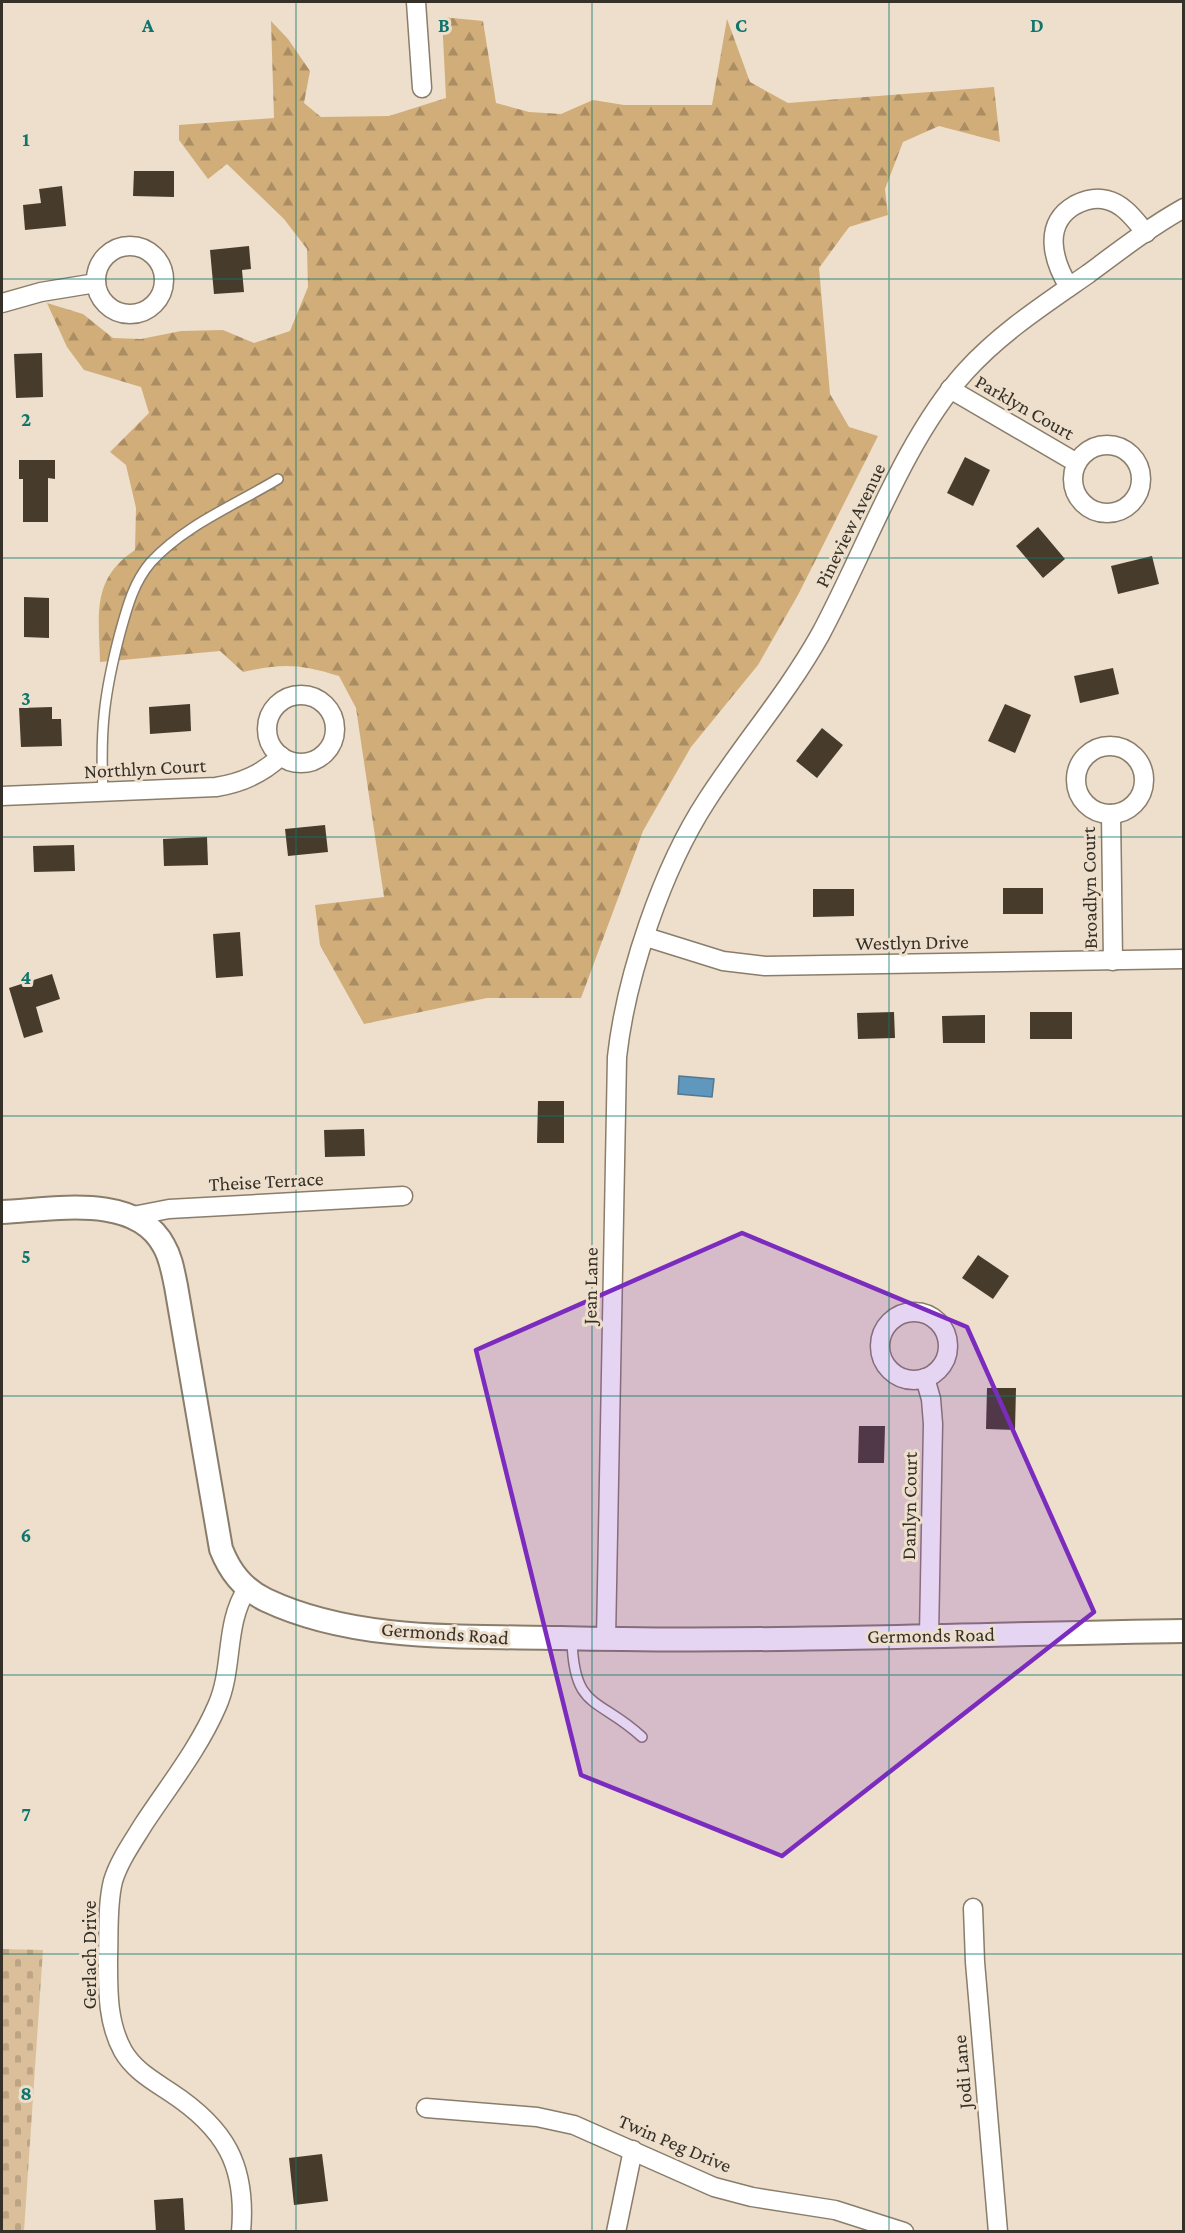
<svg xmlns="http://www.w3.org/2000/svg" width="1185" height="2233" viewBox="0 0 1185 2233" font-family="'Crimson Pro',serif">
  <defs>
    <pattern id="forest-firs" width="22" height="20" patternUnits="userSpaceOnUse" patternTransform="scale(1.5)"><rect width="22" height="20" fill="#d1ad79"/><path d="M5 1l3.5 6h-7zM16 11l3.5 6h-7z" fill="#aa8d63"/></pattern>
    <pattern id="cemetery-stones" width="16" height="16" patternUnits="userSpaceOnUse" patternTransform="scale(1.5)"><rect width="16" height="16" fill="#dabf9a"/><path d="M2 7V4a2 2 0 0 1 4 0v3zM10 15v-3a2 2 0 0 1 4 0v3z" fill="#bca485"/></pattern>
  </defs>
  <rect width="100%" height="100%" fill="#eddfcb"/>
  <path fill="url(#forest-firs)" d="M442 17 483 21 496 103 529 112 561 114 593 100 624 105H712L727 19 750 82 788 103 994 87 1000 142 939 126 903 142 885 189 888 215 849 227 819 268 830 394 849 427 878 436 798 595 758 665 691 747 643 831 581 998H487L364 1024 320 945 315 905 384 897 356 708 339 676C300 664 283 663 243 672L220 651 100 662C99 615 91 579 135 550L136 508 126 465 110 452 149 413 141 387 84 370 67 347 47 303 83 314 113 338 141 339 181 331 223 330 254 343 290 331 308 287 307 249 284 219 227 164 208 179 179 140V125L274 118 271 21 288 39 310 71 304 103 321 117 389 116 446 98Z"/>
  <path fill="url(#cemetery-stones)" d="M2 1949 43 1950 24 2231H2Z"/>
  <path fill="#6097bc" stroke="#537890" stroke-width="1.5" d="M679 1076 714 1079 712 1097 678 1094Z"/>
  <g fill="#473b2b">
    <path d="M134 171H174V197L133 196Z"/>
    <path d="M62 186 66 226 25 230 23 205 41 203 39 189Z"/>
    <path d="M249 246 251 269 242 270 244 292 214 294 210 250Z"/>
    <path d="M42 353 43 397 16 398 14 354Z"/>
    <path d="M965 457 990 470 973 506 947 493Z"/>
    <path d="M19 460H55V479L48 478V522H23V479H19Z"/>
    <path d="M1038 527 1065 559 1043 578 1016 546Z"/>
    <path d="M1152 556 1159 584 1118 594 1111 566Z"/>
    <path d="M24 597 49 598V638L24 637Z"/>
    <path d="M1113 668 1119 694 1080 703 1074 676Z"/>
    <path d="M190 704 191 731 150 734 149 707Z"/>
    <path d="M1005 704 1031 715 1015 753 988 741Z"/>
    <path d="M52 707V719H61L62 746 21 747 19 708Z"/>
    <path d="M822 728 843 745 817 778 796 761Z"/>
    <path d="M325 825 328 852 288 856 285 829Z"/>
    <path d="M207 837 208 865 164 866 163 839Z"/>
    <path d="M74 845 75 871 34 872 33 846Z"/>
    <rect x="1003" y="888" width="40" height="26"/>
    <path d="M813 889H854V916L813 917Z"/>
    <path d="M240 932 243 976 216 978 213 934Z"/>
    <path d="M52 974 60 999 36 1007 43 1032 24 1038 9 988Z"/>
    <path d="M894 1012 895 1038 858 1039 857 1013Z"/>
    <rect x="1030" y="1012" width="42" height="27"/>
    <path d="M985 1015V1043H943L942 1016Z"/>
    <path d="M538 1101H564V1143H537Z"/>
    <path d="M364 1129 365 1156 325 1157 324 1130Z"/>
    <path d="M978 1255 1009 1276 993 1299 962 1278Z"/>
    <path d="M987 1388H1016L1015 1430 986 1429Z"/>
    <path d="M859 1426H885L884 1463H858Z"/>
    <path d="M322 2154 328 2201 294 2205 289 2158Z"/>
    <path d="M183 2198 185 2232H156L154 2200Z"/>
  </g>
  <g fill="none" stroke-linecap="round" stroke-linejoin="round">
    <defs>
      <g id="service">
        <path d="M103 792C100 730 104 694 120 633 127 608 133 583 151 562 185 525 235 505 278 479"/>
        <path d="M572 1640C574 1711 599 1697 642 1737"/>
      </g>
      <g id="minor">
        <path d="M416 2 422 88"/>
        <circle cx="130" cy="280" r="34"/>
        <path d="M1069 287C1053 261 1042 224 1075 205 1085 200 1096 197 1107 200 1124 204 1135 220 1146 233"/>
        <path d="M2 303 41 292 96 283"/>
        <path d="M950 389 1077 463"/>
        <circle cx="1107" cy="479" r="34"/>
        <circle cx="301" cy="729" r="34"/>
        <circle cx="1110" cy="780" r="34"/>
        <path d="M2 796 216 787C242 783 262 774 281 756"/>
        <path d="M1111 814 1113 961"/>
        <path d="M646 937 723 961 765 966 1184 959"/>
        <path d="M133 1216 169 1209 403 1196"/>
        <circle cx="914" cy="1346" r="34"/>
        <path d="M925 1378 931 1399 933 1424 929 1635"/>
        <path d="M606 1639 617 1057C626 976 662 869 707 800 743 744 787 694 820 635 865 552 903 441 965 372 1000 333 1045 304 1088 274 1119 251 1150 227 1184 208"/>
        <path d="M973 1908 975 1962 998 2232"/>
        <path d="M426 2108 537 2117 574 2125 714 2187 752 2197 835 2210 904 2232"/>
        <path d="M241 2232C247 2165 225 2128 170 2092 152 2080 134 2070 123 2051 107 2022 108 1990 108 1958 109 1933 107 1905 113 1881 119 1861 132 1843 143 1825 168 1787 199 1748 217 1706 234 1668 224 1624 247 1589"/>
        <path d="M616 2232 633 2150"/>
      </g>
      <path id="tertiary" d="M2 1212C51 1210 136 1192 164 1246 171 1258 173 1272 176 1286L221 1549C230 1572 243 1589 266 1600 355 1642 464 1636 560 1638 768 1643 976 1634 1184 1631"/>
    </defs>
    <use href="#service" stroke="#8a7d6b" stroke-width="12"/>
    <use href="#minor" stroke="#8a7d6b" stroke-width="21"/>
    <use href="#tertiary" stroke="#8a7d6b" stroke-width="26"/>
    <use href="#service" stroke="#fff" stroke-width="9"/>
    <use href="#minor" stroke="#fff" stroke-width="18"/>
    <use href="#tertiary" stroke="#fff" stroke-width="22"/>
  </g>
  <path fill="#7b2cbf" fill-opacity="0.2" stroke="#7b2cbf" stroke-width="4.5" stroke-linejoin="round" d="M742 1233 967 1327 1094 1612 782 1856 581 1775 476 1350Z"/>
  <path fill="none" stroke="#0f766e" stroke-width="1.5" stroke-opacity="0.55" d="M296 2V2232M592 2V2232M889 2V2232M2 279H1184M2 558H1184M2 837H1184M2 1116H1184M2 1396H1184M2 1675H1184M2 1954H1184"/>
  <g text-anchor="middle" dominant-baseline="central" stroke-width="6" stroke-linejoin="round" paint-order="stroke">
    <g font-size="20" fill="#353028" stroke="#eddfcb">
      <text transform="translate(1025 407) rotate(30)">Parklyn Court</text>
      <text transform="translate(850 525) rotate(-64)">Pineview Avenue</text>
      <text transform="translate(145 768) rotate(-3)">Northlyn Court</text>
      <text transform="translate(1089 888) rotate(-91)">Broadlyn Court</text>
      <text transform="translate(912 942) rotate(-1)">Westlyn Drive</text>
      <text transform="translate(266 1181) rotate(-3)">Theise Terrace</text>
      <text transform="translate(590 1286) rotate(-89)">Jean Lane</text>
      <text transform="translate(909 1506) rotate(-89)">Danlyn Court</text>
      <text transform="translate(445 1633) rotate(4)">Germonds Road</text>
      <text transform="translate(931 1635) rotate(-1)">Germonds Road</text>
      <text transform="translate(89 1955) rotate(-90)">Gerlach Drive</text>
      <text transform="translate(962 2072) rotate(-95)">Jodi Lane</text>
      <text transform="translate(675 2143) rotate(23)">Twin Peg Drive</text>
    </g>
  </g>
  <g font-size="20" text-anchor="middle" font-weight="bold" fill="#0f766e" stroke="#eddfcb" stroke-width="6" stroke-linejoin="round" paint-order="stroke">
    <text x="148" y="32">A</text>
    <text x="444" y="32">B</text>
    <text x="741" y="32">C</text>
    <text x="1037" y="32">D</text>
    <text x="26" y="146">1</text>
    <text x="26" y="426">2</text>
    <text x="26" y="705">3</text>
    <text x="26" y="984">4</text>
    <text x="26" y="1263">5</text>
    <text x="26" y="1542">6</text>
    <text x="26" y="1821">7</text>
    <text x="26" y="2100">8</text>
  </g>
  <rect width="1185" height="2233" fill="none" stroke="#353028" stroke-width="6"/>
</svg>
